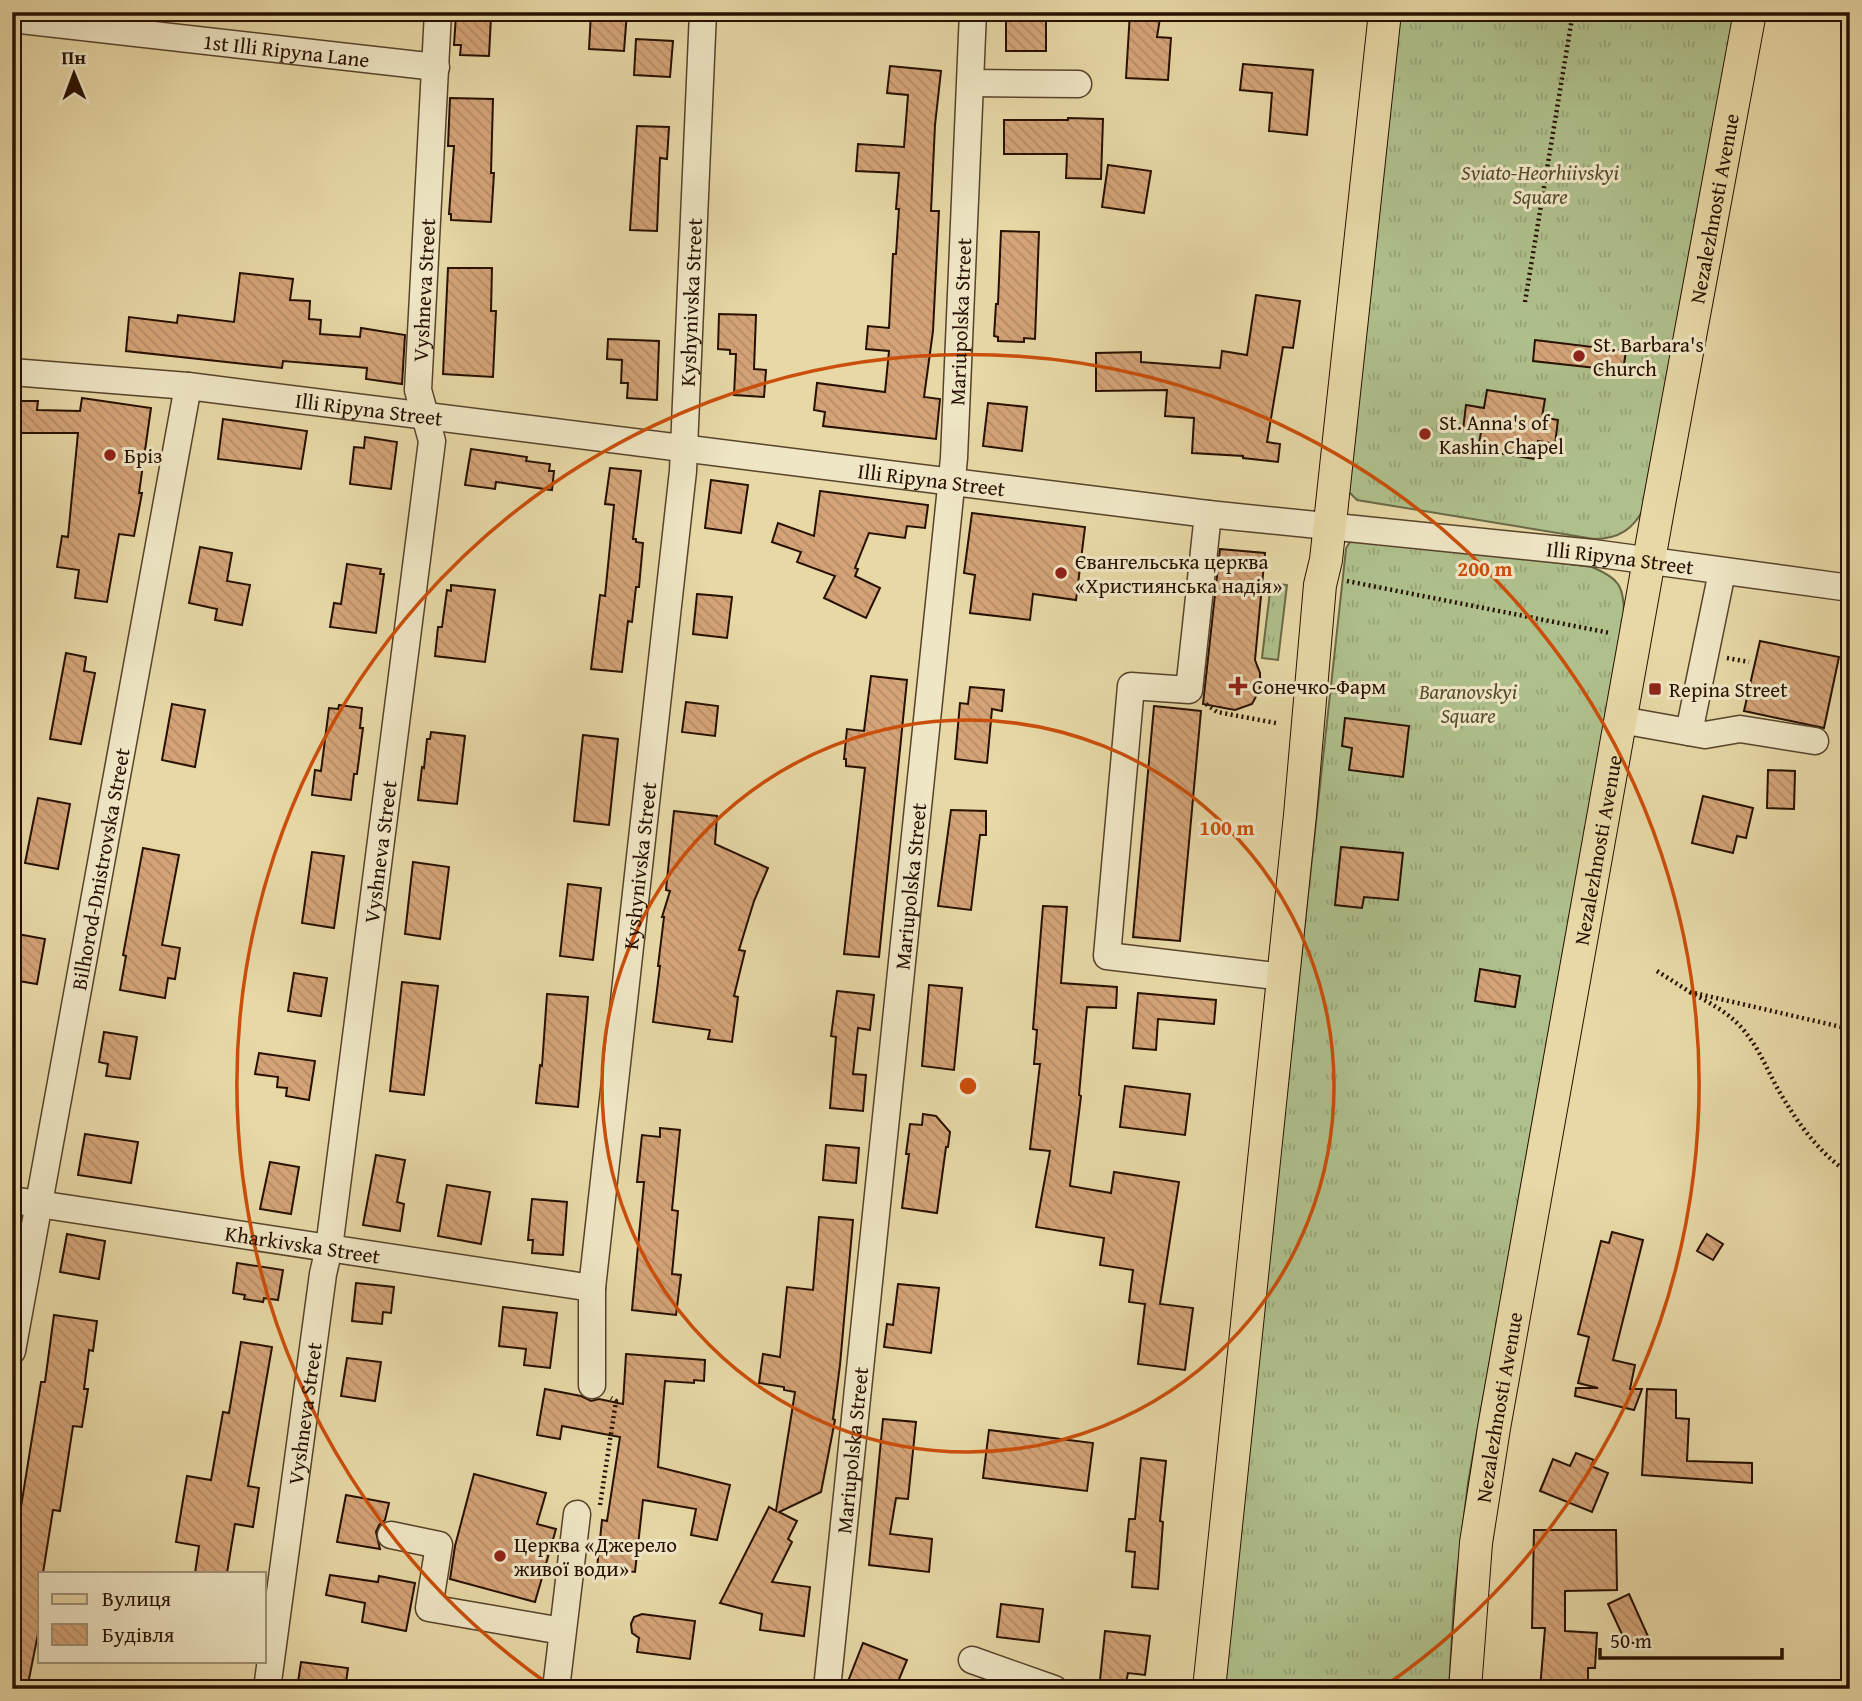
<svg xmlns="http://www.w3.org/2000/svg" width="1862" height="1701" viewBox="0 0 1862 1701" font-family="'Gentium Book Plus',serif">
  <defs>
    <pattern id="grass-tufts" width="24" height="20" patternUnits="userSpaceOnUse" patternTransform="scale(1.75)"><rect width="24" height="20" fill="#afc08c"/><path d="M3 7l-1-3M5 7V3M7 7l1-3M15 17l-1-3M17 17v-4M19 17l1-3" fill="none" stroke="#97a477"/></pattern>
    <pattern id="building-back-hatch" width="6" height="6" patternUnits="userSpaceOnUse" patternTransform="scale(1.75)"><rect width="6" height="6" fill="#d4a478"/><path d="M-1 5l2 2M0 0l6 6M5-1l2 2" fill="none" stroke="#b68c66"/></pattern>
  </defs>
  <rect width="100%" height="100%" fill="#e7d8a6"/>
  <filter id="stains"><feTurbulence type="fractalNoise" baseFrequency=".00286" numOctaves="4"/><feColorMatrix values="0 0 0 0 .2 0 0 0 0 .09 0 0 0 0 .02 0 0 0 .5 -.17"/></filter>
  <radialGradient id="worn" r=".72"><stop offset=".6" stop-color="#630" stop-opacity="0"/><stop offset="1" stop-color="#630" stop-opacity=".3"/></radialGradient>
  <g fill="url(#grass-tufts)" stroke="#6b6846" stroke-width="2">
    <path d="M1395 12H1736L1645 506C1634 529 1619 539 1594 539L1357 500 1347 490Z"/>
    <path d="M1368 538 1592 567C1618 578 1624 585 1624 614L1468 1483 1454 1599 1449 1689H1224L1257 1359 1346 549C1350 538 1357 539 1368 538Z"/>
    <path d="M1271 583 1287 585 1278 660 1262 658Z"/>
  </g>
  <g fill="url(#building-back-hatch)" stroke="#271000" stroke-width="2">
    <path d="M591 12H627L624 51 589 49Z"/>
    <rect x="1006" y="12" width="40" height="39"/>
    <path d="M1130 12H1161L1157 37 1171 38 1168 80 1126 78Z"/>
    <path d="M456 15 491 17 489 56 460 55 461 45H454Z"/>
    <path d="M636 39 673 41 670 77 634 75Z"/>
    <path d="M1243 64 1313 70 1307 135 1269 131 1272 93 1240 90Z"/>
    <path d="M890 66 941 71 935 125 931 211H939L933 331 924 397 940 399 936 439 823 426 825 412 814 410 817 383 885 392 889 351 866 349 868 326 889 328 893 254H896L899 209H896L899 173 856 171 858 144 904 147 908 95 887 93Z"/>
    <path d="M450 98 493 99 491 173H494L491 222 451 220V214H449L454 146H448Z"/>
    <path d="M1068 118 1103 119 1101 179 1066 178 1067 154H1004V120H1068Z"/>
    <path d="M637 126 669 127 667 159 660 158 657 231 630 230Z"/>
    <path d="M1108 165 1151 171 1144 213 1102 207Z"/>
    <path d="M1001 231 1039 232 1035 339 1024 338V342L998 341V337L994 336 996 304H998Z"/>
    <path d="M448 268H492L491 311H496L493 377 443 374Z"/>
    <path d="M240 273 293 279 290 300 310 301 309 319 321 320 320 334 360 337 361 328 405 335 402 384 366 379 367 368 283 361 282 368 126 351 129 317 177 323 178 315 234 322Z"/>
    <path d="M1256 295 1300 301 1293 348 1283 347 1267 442 1280 444 1278 462 1243 458V456L1192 453 1194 418 1165 416 1167 390 1096 391V353L1141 352V362L1220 368 1222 351 1247 355Z"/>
    <path d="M719 314 756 315 754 369 766 370 764 397 734 395 736 354H730V350L718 349Z"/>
    <path d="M608 339 659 341 657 400 627 398 628 383H621L622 360 607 359Z"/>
    <path d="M1535 340 1626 351 1623 371 1533 361Z"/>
    <path d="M1487 390 1545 399 1542 417 1558 420 1555 444 1538 441 1535 459 1478 450 1481 432 1463 430 1466 405 1484 408Z"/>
    <path d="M82 398 151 408 139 493H142L134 536 119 534 107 602 75 598 79 570 57 567 62 536 68 537 78 433H12V401H38L37 410 80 411Z"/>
    <path d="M988 403 1027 407 1022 451 983 446Z"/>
    <path d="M223 419 307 431 301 469 218 459Z"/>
    <path d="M365 437 397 442 391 489 350 484 354 447 364 448Z"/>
    <path d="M471 449 527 457 526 461 550 464 549 471H554L552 490 496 482 495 489 465 485Z"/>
    <path d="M610 468 641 471 633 539H636V542L643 543 639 587H636L632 622 628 621 622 672 591 669 600 595 605 596 614 505 605 504Z"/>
    <path d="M711 480 748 485 741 533 705 528Z"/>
    <path d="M820 491 928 505 925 528 907 526 905 538 869 533 855 568 858 569 855 576 880 588 866 618 824 598 835 576 797 562 801 552 772 542 778 523 814 536Z"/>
    <path d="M972 513 1085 527 1076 600 1033 594 1030 620 970 613 975 575 964 573Z"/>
    <path d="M200 547 232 553 227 581 250 585 242 625 215 620 217 609 189 603Z"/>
    <path d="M1220 549 1265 553 1255 660 1260 673V689L1252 704 1235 710 1203 704Z"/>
    <path d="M347 564 381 569 380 574H384L376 633 330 627 334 603 341 604Z"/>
    <path d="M451 585 495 590 485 662 435 656 438 627H442L447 590 451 591Z"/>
    <path d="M697 594 732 597 727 638 693 634Z"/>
    <path d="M1760 641 1839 657 1824 728 1744 711Z"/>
    <path d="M66 653 86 657 84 671 95 673 81 744 50 739Z"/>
    <path d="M871 676 907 680 879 957 844 954 865 768 846 766V759H844L847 729 864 731Z"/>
    <path d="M970 687 1004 690 1002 711 992 709 987 763 955 759 960 703 968 704Z"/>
    <path d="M686 702 718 706 715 736 682 732Z"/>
    <path d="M172 704 205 710 195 767 162 760Z"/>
    <path d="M339 705 362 708 360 728H363L357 774H354L351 800 312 795 315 770 321 771 329 708 338 709Z"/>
    <path d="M1154 706 1201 711 1180 941 1133 937Z"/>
    <path d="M1345 718 1409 726 1403 777 1349 770 1352 748 1342 746Z"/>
    <path d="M431 732 465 736 457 804 418 800 422 767 424 768 427 739H430Z"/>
    <path d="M583 735 618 739 609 825 574 821Z"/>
    <path d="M1768 770 1795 771 1794 809 1767 808Z"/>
    <path d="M1703 796 1753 808 1746 838 1737 836 1733 853 1692 843Z"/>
    <path d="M38 798 70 804 58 869 25 863Z"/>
    <path d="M951 810 986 811V835H980L971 910 938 906Z"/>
    <path d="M674 811 717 816 715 844 768 868 754 901 739 950 745 951 734 996 738 997 732 1042 708 1039 710 1030 653 1022 660 966H658L664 917H662L670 891 666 890Z"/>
    <path d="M1341 847 1403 853 1398 900 1364 897 1362 908 1335 905Z"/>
    <path d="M143 848 179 855 162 945 180 948 175 979 168 978 165 998 120 990 126 956 123 955Z"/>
    <path d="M312 852 344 856 334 928 302 923Z"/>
    <path d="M413 862 449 867 440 939 405 934Z"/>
    <path d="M568 884 601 888 593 960 560 956Z"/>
    <path d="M1043 906 1067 907 1061 983 1117 987 1116 1008 1087 1007 1079 1095 1081 1096 1070 1186 1111 1193 1114 1172 1179 1182 1160 1304 1193 1308 1185 1370 1138 1364 1145 1304 1129 1302 1133 1270 1100 1265 1104 1238 1036 1227 1050 1151 1030 1149 1040 1064H1034L1037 1030 1033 1029Z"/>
    <path d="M12 933 45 939 37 984 12 980Z"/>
    <path d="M1480 969 1520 976 1515 1007 1475 1001Z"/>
    <path d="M294 973 327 978 321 1016 288 1011Z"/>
    <path d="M402 982 438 986 424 1095 390 1091Z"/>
    <path d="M929 985 962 988 954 1070 922 1066Z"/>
    <path d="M837 991 874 995 870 1030 858 1028 853 1074 866 1075 863 1111 830 1108 836 1037 831 1036Z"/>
    <path d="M1138 993 1216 1000 1214 1024 1158 1019 1156 1050 1133 1048Z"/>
    <path d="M547 994 588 997 578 1107 536 1103 540 1065 542 1066Z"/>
    <path d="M104 1032 137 1037 130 1079 106 1076 108 1064 99 1062Z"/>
    <path d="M259 1053 315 1061 309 1100 286 1096 287 1088 277 1087 278 1077 255 1074Z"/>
    <path d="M1125 1086 1190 1094 1185 1135 1120 1127Z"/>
    <path d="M923 1114 936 1116 950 1132 948 1147H946L937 1213 902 1208 909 1154H906L910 1124 922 1125Z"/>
    <path d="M660 1128 680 1130 672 1210 678 1211 672 1274 681 1275 676 1315 632 1310 644 1182H637L642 1135 660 1137Z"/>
    <path d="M85 1134 138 1142 131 1183 78 1175Z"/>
    <path d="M826 1145 859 1148 856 1183 823 1180Z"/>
    <path d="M376 1155 405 1160 397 1202 404 1204 400 1231 363 1225Z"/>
    <path d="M270 1162 299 1167 291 1214 260 1209Z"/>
    <path d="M447 1185 490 1192 481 1244 438 1236Z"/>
    <path d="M532 1199 567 1202 563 1255 532 1253 533 1240H528Z"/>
    <path d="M819 1217 853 1220 840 1365 833 1419 835 1420 821 1492 779 1512 797 1521 788 1539 792 1542 772 1582 810 1587 804 1636 760 1630 762 1614 720 1603 769 1507 776 1511 795 1392 784 1390V1387L759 1383 763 1354 780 1357 787 1287 813 1290Z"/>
    <path d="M1612 1232 1643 1240 1613 1360 1635 1365 1630 1389H1642L1634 1410 1575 1396 1576 1388H1598L1578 1383 1589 1337 1578 1334 1601 1241 1609 1243Z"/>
    <path d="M67 1234 105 1241 99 1279 60 1272Z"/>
    <path d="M1707 1234 1723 1244 1713 1260 1697 1251Z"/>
    <path d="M237 1263 283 1270 278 1300 264 1298 263 1302 244 1299 245 1295 233 1293Z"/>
    <path d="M356 1283 394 1287 391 1313 383 1312 382 1324 352 1321Z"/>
    <path d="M898 1284 939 1288 931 1353 884 1347 887 1324 893 1325Z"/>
    <path d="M503 1307 557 1313 550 1368 524 1365 526 1349 499 1346Z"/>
    <path d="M54 1315 97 1321 93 1351 89 1350 84 1389H88L82 1427 73 1426 60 1511 53 1510 43 1573H40V1624L27 1689H12V1563L41 1382H45Z"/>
    <path d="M241 1342 272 1347 248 1486 259 1488 253 1527 235 1524 227 1573H195L199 1546 176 1542 187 1476 211 1480 223 1412 229 1413Z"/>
    <path d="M626 1354 705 1360 704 1381 694 1380V1383L665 1381 658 1467 730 1485 717 1540 691 1535 696 1509 643 1500 635 1572 597 1568 602 1520 607 1521 620 1437 562 1426 560 1439 537 1435 545 1389 581 1396 591 1401 599 1399 623 1404Z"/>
    <path d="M347 1358 381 1362 375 1401 341 1396Z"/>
    <path d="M1647 1389 1676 1390V1418L1689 1419 1687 1461 1752 1463V1483L1642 1475Z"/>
    <path d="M883 1419 916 1422 908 1499 896 1498 890 1534 932 1539 929 1572 869 1565Z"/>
    <path d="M989 1430 1093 1443 1087 1491 983 1478Z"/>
    <path d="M1576 1453 1594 1460 1591 1466 1608 1473 1592 1512 1540 1491 1553 1459 1570 1466Z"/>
    <path d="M1141 1458 1166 1461 1160 1521 1163 1522 1158 1589 1132 1587 1135 1552 1126 1551 1129 1519H1135Z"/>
    <path d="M474 1474 546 1493 537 1524 556 1529 535 1602 450 1579 455 1546Z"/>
    <path d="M346 1495 389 1503 385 1520 379 1525 376 1532 380 1549 337 1542Z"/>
    <path d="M1534 1530H1616L1617 1590 1565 1591V1631L1597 1633 1595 1668H1588V1689H1540L1545 1628H1532Z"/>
    <path d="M330 1575 378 1582 379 1576 415 1583 406 1631 362 1622 365 1603 326 1595Z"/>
    <path d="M1629 1594 1651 1643H1626L1608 1604Z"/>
    <path d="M1001 1604 1043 1609 1039 1642 997 1637Z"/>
    <path d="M642 1614 695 1621 690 1659 637 1652 639 1638 632 1633 631 1624 634 1617Z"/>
    <path d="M1105 1631 1150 1636 1145 1675 1128 1673 1126 1683 1100 1680Z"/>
    <path d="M863 1643 907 1660 895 1689H845Z"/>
    <path d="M301 1662 348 1668 345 1689H305L306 1683 298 1682Z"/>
  </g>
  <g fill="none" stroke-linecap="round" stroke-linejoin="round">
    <defs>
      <g id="minor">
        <path id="s1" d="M12 19 436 67"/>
        <path d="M971 83 1078 84"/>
        <path id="s2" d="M12 372 188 386 1208 514 1593 553 1850 588"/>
        <path d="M1208 514 1189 690 1131 686 1107 956 1283 977"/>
        <path d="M1621 720 1705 735 1740 729 1815 741"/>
        <path d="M1689 732 1722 572"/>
        <path id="s3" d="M12 1200 592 1288"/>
        <path id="s4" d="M12 1351 188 386"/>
        <path id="s5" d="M592 1385V1288L683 471 703 12"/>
        <path d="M391 1535 439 1545 429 1608 562 1631"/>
        <path d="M972 1660 1054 1689"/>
        <path id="s6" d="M267 1689 323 1274 329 1248 432 441 418 390 438 12"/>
        <path d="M556 1689 577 1514"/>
        <path id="s7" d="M827 1689 954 458 973 12"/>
      </g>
      <g id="major">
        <path d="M1209 1689 1300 815 1320 585 1326 560 1385 12"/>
        <path id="s8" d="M1465 1689 1476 1543 1494 1428 1659 504 1750 12"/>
      </g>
    </defs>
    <use href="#minor" stroke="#57422a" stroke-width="29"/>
    <use href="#major" stroke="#271000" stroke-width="34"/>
    <g stroke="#271000" stroke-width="4.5" stroke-dasharray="2 3.5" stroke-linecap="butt">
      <path d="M1525 302 1573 12"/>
      <path d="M1347 581 1610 633"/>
      <path d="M1727 658 1749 662"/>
      <path d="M1206 704 1217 712 1276 723"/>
      <path d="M1657 971 1690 992 1850 1029"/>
      <path d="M1690 992C1708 1002 1726 1011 1740 1026 1762 1050 1768 1075 1785 1101 1801 1128 1823 1156 1850 1174"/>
      <path d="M600 1505 616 1401 611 1398"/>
    </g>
    <use href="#minor" stroke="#efe6c5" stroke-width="26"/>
    <use href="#major" stroke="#e7d8a6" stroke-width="32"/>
  </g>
  <g fill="none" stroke="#cb4e0a" stroke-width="3.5">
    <circle cx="968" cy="1086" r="366"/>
    <path d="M554 1688A731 731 0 1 1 1382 1688"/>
  </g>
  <g fill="#8f2418" stroke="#efe6c5" stroke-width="2.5">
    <circle cx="1579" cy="356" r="7"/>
    <circle cx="1425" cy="434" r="7"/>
    <circle cx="110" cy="455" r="7"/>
    <circle cx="1061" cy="573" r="7"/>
    <path d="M1234.5 675.5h7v7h7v7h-7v7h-7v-7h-7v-7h7z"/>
    <rect x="1648" y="682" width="14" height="14" rx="3.5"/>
    <circle cx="500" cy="1556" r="7"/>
  </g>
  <g text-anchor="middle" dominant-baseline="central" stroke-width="6" stroke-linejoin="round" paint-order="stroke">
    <g font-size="21" fill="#271000" stroke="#efe6c5">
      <text stroke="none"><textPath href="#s1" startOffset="276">1st Illi Ripyna Lane</textPath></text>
      <text stroke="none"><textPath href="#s8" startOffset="1502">Nezalezhnosti Avenue</textPath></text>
      <text stroke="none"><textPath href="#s6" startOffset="1412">Vyshneva Street</textPath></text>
      <text stroke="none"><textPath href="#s5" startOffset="1088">Kyshynivska Street</textPath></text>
      <text stroke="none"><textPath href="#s7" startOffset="1374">Mariupolska Street</textPath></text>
      <text stroke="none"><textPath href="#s2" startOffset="359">Illi Ripyna Street</textPath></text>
      <text stroke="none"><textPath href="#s2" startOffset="926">Illi Ripyna Street</textPath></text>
      <text stroke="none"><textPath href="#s2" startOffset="1619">Illi Ripyna Street</textPath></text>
      <text stroke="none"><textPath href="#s8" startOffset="850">Nezalezhnosti Avenue</textPath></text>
      <text stroke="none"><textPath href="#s6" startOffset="845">Vyshneva Street</textPath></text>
      <text stroke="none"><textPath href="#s5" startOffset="522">Kyshynivska Street</textPath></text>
      <text stroke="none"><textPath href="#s4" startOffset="490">Bilhorod-Dnistrovska Street</textPath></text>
      <text stroke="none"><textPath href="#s7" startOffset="807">Mariupolska Street</textPath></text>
      <text stroke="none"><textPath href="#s3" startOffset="294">Kharkivska Street</textPath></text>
      <text stroke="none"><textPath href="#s8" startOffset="284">Nezalezhnosti Avenue</textPath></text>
      <text stroke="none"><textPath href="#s6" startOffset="278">Vyshneva Street</textPath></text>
      <text stroke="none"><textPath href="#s7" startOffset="240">Mariupolska Street</textPath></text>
    </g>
    <g font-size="21" font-style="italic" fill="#574e31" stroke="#efe6c5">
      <text x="1540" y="172">Sviato-Heorhiivskyi<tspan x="1540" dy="24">Square</tspan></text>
      <text x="1468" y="691">Baranovskyi<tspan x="1468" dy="24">Square</tspan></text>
    </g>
    <g font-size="21" fill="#271000" stroke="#efe6c5" text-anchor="start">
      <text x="1593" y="344">St. Barbara's<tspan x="1593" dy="24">Church</tspan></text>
      <text x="1439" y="422">St. Anna's of<tspan x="1439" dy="24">Kashin Chapel</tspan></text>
      <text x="124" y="455">Бріз</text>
      <text x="1075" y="561">Євангельська церква<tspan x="1075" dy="24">«Християнська надія»</tspan></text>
      <text x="1252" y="686">Сонечко-Фарм</text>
      <text x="1669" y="689">Repina Street</text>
      <text x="514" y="1544">Церква «Джерело<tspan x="514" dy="24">живої води»</tspan></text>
    </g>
  </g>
  <circle cx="968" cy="1086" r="10" fill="#cb4e0a" stroke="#efe6c5" stroke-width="3.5"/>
  <g font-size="21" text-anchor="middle" font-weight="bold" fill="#cb4e0a" stroke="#efe6c5" stroke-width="6" stroke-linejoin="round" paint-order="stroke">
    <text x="1485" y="576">200 m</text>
    <text x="1227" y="835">100 m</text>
  </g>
  <rect width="1862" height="1701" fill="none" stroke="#e7d8a6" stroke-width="42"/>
  <rect x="14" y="14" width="1834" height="1673" fill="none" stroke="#271000" stroke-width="3.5"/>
  <rect x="21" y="21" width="1820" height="1659" fill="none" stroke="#271000" stroke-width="2"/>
  <rect x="38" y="1572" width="228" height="91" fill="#efe6c5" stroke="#9f9076" stroke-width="2"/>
  <rect x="52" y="1594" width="35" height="10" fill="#e7d8a6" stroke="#9f9076" stroke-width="2"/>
  <text x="102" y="1606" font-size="21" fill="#271000">Вулиця</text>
  <rect x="52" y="1624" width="35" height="21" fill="url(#building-back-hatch)" stroke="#9f9076" stroke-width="2"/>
  <text x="102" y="1642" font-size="21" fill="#271000">Будівля</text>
  <g transform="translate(74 74) rotate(359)" stroke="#efe6c5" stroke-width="5" paint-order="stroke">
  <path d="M0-5L12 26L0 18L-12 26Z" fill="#271000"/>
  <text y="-10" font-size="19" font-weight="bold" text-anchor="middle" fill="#271000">Пн</text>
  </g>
  <path d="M1600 1648v10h182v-10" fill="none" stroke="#271000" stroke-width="3.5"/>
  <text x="1610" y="1648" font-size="21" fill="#271000" stroke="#efe6c5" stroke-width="5" paint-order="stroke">50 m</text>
  <rect width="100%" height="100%" filter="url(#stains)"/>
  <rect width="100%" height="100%" fill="url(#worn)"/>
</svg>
